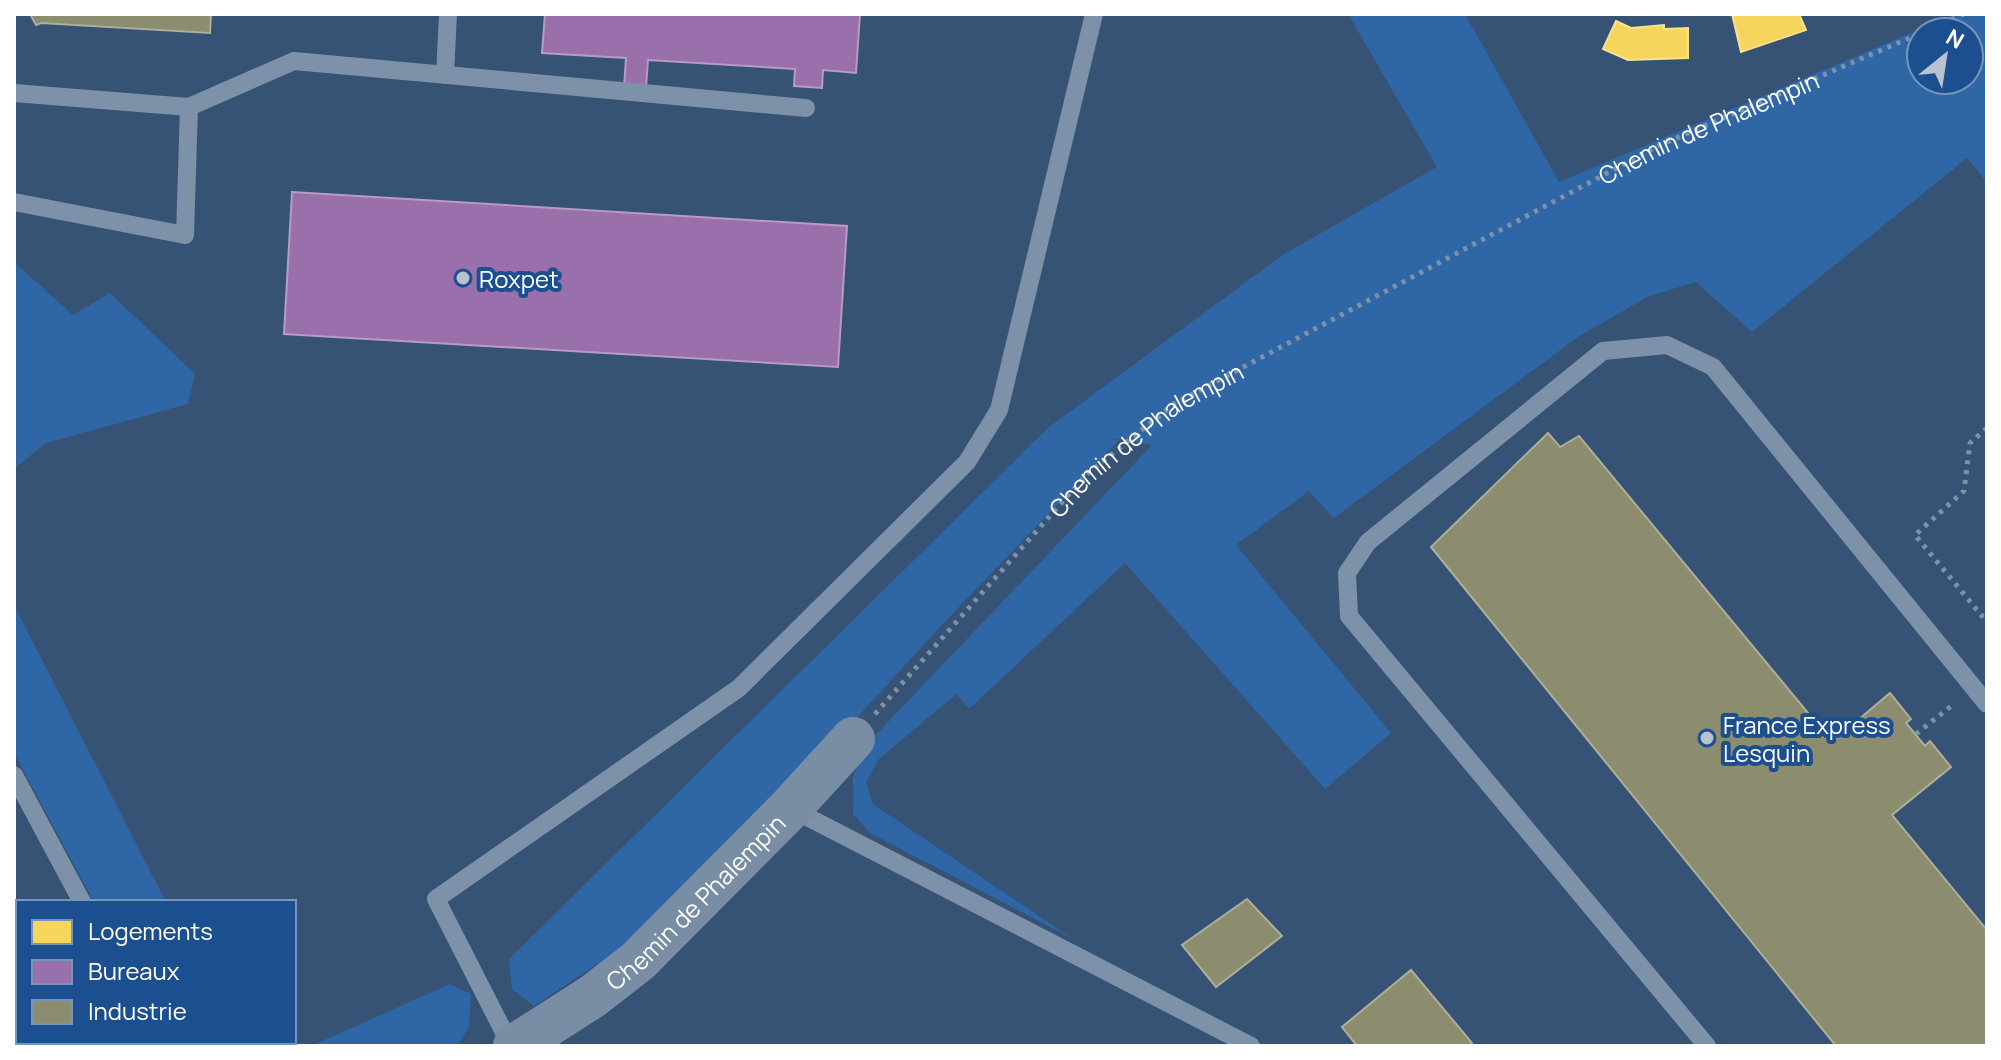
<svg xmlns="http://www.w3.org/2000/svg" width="2001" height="1060" viewBox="0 0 2001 1060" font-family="Manrope,sans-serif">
  <rect width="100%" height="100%" fill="#365274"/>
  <g fill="#2f66a5" fill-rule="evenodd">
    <path d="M1348 14H1465L1559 182 1956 14H1987V182L1967 158 1752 332 1696 282 1649 296 1578 337 1334 518 1309 491 1236 545 1391 733 1325 789 1125 563 969 709 956 694 878 760 866 782 873 804 1073 939 870 833 853 814V777L865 746 1152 445 1099 436 1119 440 942 625 795 785 656 925 534 1006 512 989 509 959 1049 427 1284 254 1437 167ZM1921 32H1969V80H1921Z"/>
    <path d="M14 262 73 315 110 293 195 374 188 404 46 443 14 469Z"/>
    <path d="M14 605 166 902H94L14 753Z"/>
    <path d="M450 984 471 994 469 1027 457 1046H311Z"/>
  </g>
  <g fill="#f6d55c" stroke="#f9e28d" stroke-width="2">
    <path d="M1732 14H1799L1806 30 1741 52Z"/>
    <path d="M1616 21 1631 28 1664 25V29L1688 28V58L1628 60 1603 49Z"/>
  </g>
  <g fill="#9970ab" stroke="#b89bc4" stroke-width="2">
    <path d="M545 14H860L856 73 823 70 822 88 794 86 795 69 648 60 646 88 624 87 626 58 542 53Z"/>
    <path d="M292 192 847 226 838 367 284 334Z"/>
  </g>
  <g fill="#8c8c6e" stroke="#aeae9a" stroke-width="2">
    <path d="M30 14H211L210 33 41 23 36 25Z"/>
    <path d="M1548 433 1560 447 1579 436 1832 742 1890 693 1911 719 1906 723 1925 746 1930 741 1951 767 1892 815 1987 930V1046H1836L1431 547Z"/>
    <path d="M1247 899 1282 936 1216 987 1182 945Z"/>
    <path d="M1411 970 1472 1043 1468 1046H1357L1342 1027Z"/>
  </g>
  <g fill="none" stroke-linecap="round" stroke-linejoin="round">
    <g stroke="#7d92a8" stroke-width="5" stroke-dasharray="4 6" stroke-linecap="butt">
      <path d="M1924 32 1964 14"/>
      <path d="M1987 428 1970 443 1964 491 1915 535 1987 622"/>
      <path id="s1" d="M875 714 1087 474 1174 404 1658 146 1921 33"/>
      <path d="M1916 734 1955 703"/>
    </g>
    <g stroke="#7d92a8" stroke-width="18">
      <path d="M445 75 448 14"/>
      <path d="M14 93 189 107 294 61 806 108"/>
      <path d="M14 202 185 235 189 107"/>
      <path d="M14 775 82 902"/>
      <path d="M790 808 1251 1046"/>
      <path d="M158 1042 160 1046"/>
      <path d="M511 1046 436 899 739 688 967 462 999 410 1094 14"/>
      <path d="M1707 1046 1349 616 1347 573 1368 542 1603 351 1667 345 1713 367 1987 704"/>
    </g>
    <path stroke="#798da4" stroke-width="44" id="s2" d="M515 1046 593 996 638 961 790 808 853 739"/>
  </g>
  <g fill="#b9c2ce" stroke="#1b4f8f" stroke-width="3">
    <circle cx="463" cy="278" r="8"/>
    <circle cx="1707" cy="738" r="8"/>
  </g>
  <g text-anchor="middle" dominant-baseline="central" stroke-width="8" stroke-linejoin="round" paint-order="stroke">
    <g font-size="24" fill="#fff" stroke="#1b4f8f">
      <text stroke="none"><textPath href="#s1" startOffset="1034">Chemin de Phalempin</textPath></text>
      <text stroke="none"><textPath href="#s1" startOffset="388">Chemin de Phalempin</textPath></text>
      <text stroke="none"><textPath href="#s2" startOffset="232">Chemin de Phalempin</textPath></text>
    </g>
    <g font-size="24" fill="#fff" stroke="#1b4f8f" text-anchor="start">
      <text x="479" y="278">Roxpet</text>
      <text x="1723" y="724">France Express<tspan x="1723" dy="28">Lesquin</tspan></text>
    </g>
  </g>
  <rect width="2001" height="1060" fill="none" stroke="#ffffff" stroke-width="32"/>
  <rect x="16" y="900" width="280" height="144" fill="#1b4f8f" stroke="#7695bc" stroke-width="2"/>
  <rect x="32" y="920" width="40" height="24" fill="#f6d55c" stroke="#7695bc" stroke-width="2"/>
  <text x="88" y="940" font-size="24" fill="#ffffff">Logements</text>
  <rect x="32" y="960" width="40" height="24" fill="#9970ab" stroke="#7695bc" stroke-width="2"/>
  <text x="88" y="980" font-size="24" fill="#ffffff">Bureaux</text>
  <rect x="32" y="1000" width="40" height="24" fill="#8c8c6e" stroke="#7695bc" stroke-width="2"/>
  <text x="88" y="1020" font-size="24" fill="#ffffff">Industrie</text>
  <g transform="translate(1945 56) rotate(30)"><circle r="38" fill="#1b4f8f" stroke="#7695bc" stroke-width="2"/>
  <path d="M0-6L14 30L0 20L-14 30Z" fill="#b9c2ce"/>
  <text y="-12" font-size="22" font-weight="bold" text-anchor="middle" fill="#ffffff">N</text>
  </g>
</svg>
